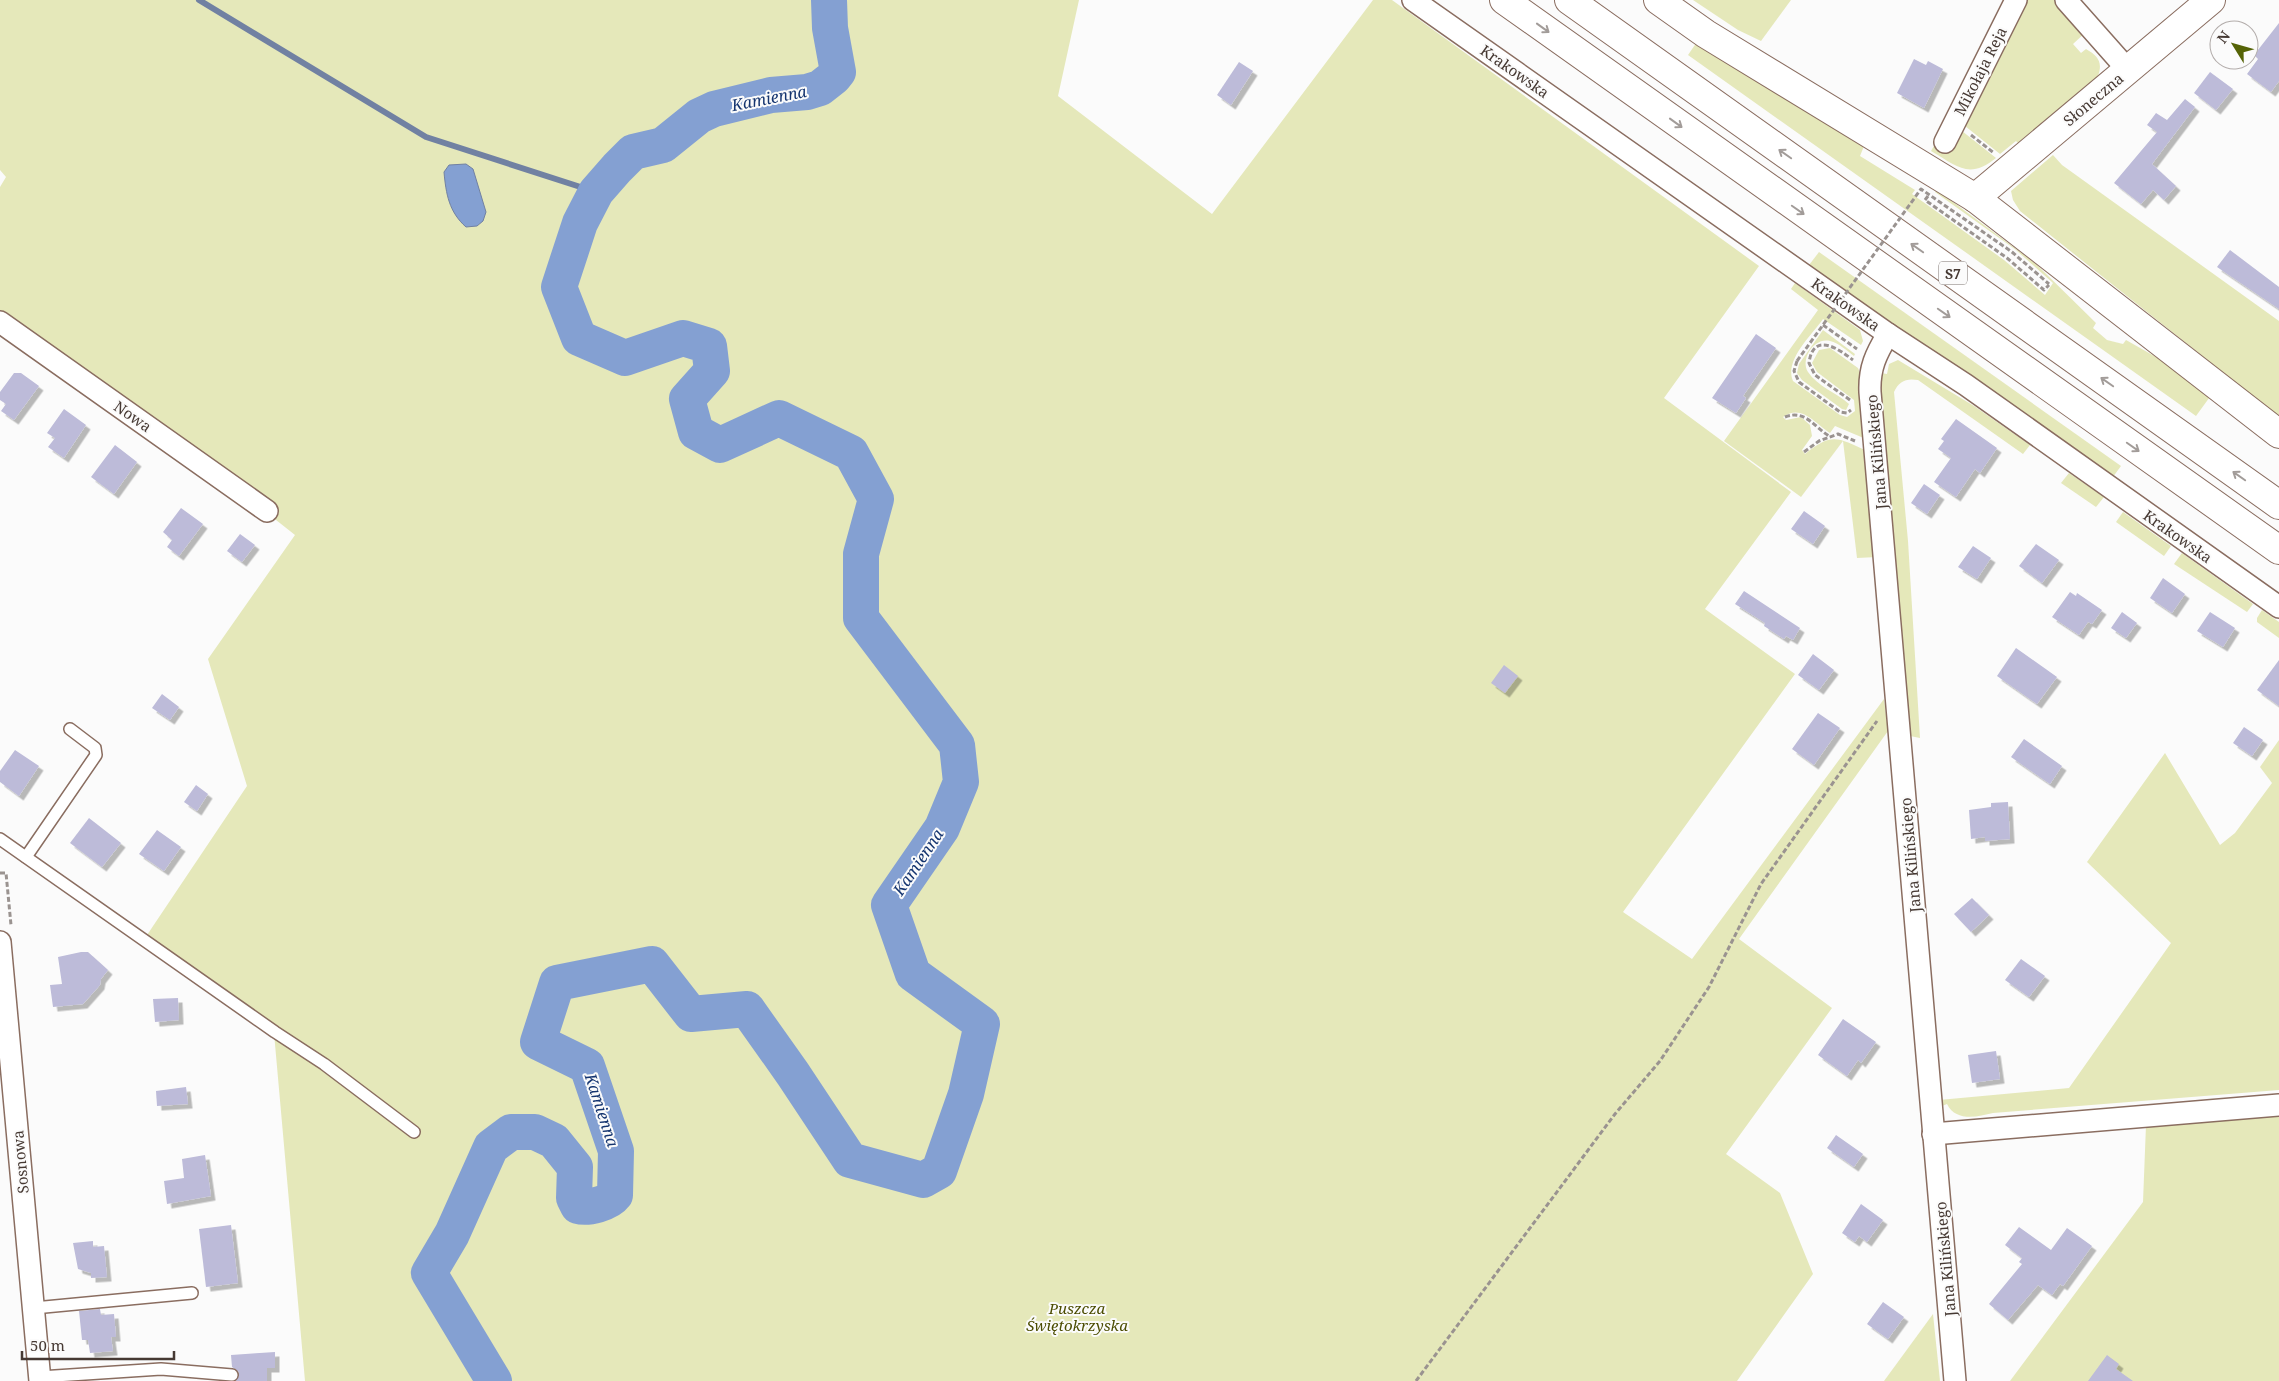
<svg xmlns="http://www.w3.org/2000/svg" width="2279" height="1381" viewBox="0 0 2279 1381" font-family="'Noto Serif',serif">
  <defs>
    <filter id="shadow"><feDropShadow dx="4.5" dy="4.5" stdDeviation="0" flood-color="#0004"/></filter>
  </defs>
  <rect width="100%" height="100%" fill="#fbfbfb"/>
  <g fill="#e5e8ba">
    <path d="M0 0H1079L1058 96 1212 214 1373 0H1392L1759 266 1664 398 1791 492 1705 609 1795 674 1623 912 1692 959 1884 699 1888 731 1739 939 1832 1008 1726 1154 1780 1193 1813 1274 1737 1381H305L274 1033 143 941 247 786 208 659 295 535 185 448 0 318V187L6 177 0 170Z"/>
    <path d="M1693 0H1791L1761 41 1738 30Z"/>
    <path d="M2026 0H2059L2086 32 2073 44 2081 53 2086 49C2098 56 2103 62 2098 76L2018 143 2016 141 2000 154 1965 126Z"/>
    <path d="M1699 39 1866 141 1860 156 1915 190 1912 194 2004 260 2045 295 2053 283 2016 250 1935 192 1937 190 2035 263 2096 323 2093 328 2107 340 2123 344 2126 340 2186 374 2212 394 2196 416 1688 55Z"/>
    <path d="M1962 131 1996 158C1969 180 1957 166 1931 151L1938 139Z"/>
    <path d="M2053 155 2062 165 2279 321V417L2020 211 2013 200 2011 191Z"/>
    <path d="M1819 252 2121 466 2110 481 1806 269Z"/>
    <path d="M1795 283 1860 330 1863 341 1861 345 1823 319C1812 335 1784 360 1793 381L1840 415 1847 417 1855 411 1854 400 1817 372 1812 363 1819 350 1830 348 1858 368 1861 375 1866 439 1835 426 1830 433C1814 423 1802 404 1783 417L1786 420 1801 417 1810 425 1812 436 1802 450 1805 454C1832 432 1838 438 1867 451L1877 557 1857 558 1843 441 1801 497 1724 441 1818 310 1791 289Z"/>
    <path d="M1823 330 1855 354 1854 356C1847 351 1839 343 1830 341 1814 337 1800 359 1808 372 1817 386 1837 393 1849 404L1846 410 1842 409 1802 380 1797 373 1799 364Z"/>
    <path d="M1898 360 1974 406 2030 445 2023 454 1918 380C1906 378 1899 381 1894 392L1908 541 1920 738 1910 736 1880 385 1881 373 1887 374 1889 364Z"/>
    <path d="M2069 473 2104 497 2096 507 2061 483Z"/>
    <path d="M2123 512 2171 546 2164 556 2116 522Z"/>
    <path d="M2182 553 2253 604 2247 612 2174 564Z"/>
    <path d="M2262 610 2279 622V638L2257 622V618Z"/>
    <path d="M2279 740V1090L1993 1113C1977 1117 1956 1122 1947 1104L1942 1106 1939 1100 2069 1088 2171 943 2087 862 2165 753 2220 845 2235 833 2272 783 2260 767Z"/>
    <path d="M2279 1114V1381H2010L2143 1202 2146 1125Z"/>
    <path d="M1933 1314 1940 1381H1884Z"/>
  </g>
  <path fill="#84a0d2" stroke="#7181a2" d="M466 164 473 169 486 212 483 221 477 226 466 227C449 212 446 194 444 172L449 165Z"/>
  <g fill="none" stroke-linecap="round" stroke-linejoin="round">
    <path stroke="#7181a2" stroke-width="6" d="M199 0 426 137 596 192"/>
    <path stroke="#84a0d2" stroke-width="36" d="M494 1381 429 1273 452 1234 491 1147 511 1132H535L554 1141 575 1167 574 1198 578 1206C588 1209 609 1203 615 1195L616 1151 587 1066 538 1042 557 983 652 964 691 1014 747 1009 793 1074 850 1160 923 1180 939 1171 966 1094 982 1024 913 974 889 905 942 828 961 782 957 745 861 618V554L876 499 851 453 779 418 720 445 696 432 687 399 712 371 709 346 683 338 625 358 579 338 559 287 580 223 596 192 617 168 633 152 663 145 699 116 714 109 771 95 807 92 820 88 834 77 838 72 830 28 829 0"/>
  </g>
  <g fill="#bdbbd9" filter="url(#shadow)">
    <path d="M2279 23V81L2271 92 2247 74 2258 59 2254 55Z"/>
    <path d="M1914 59 1926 65 1928 61 1943 69 1924 108 1897 93Z"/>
    <path d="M1239 62 1253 71 1231 105 1217 95Z"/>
    <path d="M2210 72 2233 89 2216 110 2194 93Z"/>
    <path d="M2185 99 2195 107 2152 164 2176 186 2164 200 2153 190 2141 204 2114 183 2157 132 2147 125 2156 113 2167 120Z"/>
    <path d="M2230 250 2279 287V309L2217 267Z"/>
    <path d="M1756 334 1776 348 1743 396 1746 398 1736 413 1712 398Z"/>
    <path d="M14 373H21L39 386 14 420 1 411 6 404 0 400V392Z"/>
    <path d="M64 409 86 425 64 458 48 447 55 438 47 433Z"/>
    <path d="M1956 419 1997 448 1980 473 1975 469 1956 497 1934 482 1951 458 1938 449 1944 441 1941 439Z"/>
    <path d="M115 445 137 462 114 494 91 477Z"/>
    <path d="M1924 484 1940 495 1927 514 1911 503Z"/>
    <path d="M181 508 203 524 179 556 167 547 172 540 163 532Z"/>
    <path d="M1804 511 1825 526 1813 544 1791 529Z"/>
    <path d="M240 534 255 545 242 562 227 551Z"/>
    <path d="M2036 544 2059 560 2042 583 2019 566Z"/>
    <path d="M1973 546 1991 558 1977 579 1958 567Z"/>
    <path d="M2163 578 2185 594 2172 613 2150 598Z"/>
    <path d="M1744 591 1800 628 1793 640 1786 636 1784 639 1764 626 1765 623 1735 604Z"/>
    <path d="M2070 592 2076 596 2077 593 2102 610 2092 624 2088 622 2079 635 2052 617Z"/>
    <path d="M2122 612 2137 623 2126 638 2111 628Z"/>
    <path d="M2210 612 2235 628 2223 647 2197 631Z"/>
    <path d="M2016 648 2057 677 2037 704 1997 676Z"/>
    <path d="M1813 654 1834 670 1819 690 1798 675Z"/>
    <path d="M2279 660V706L2257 690Z"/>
    <path d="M1504 665 1518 676 1505 693 1491 683Z"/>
    <path d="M162 694 179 707 170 720 152 708Z"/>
    <path d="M1818 713 1840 728 1814 765 1792 749Z"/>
    <path d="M2244 727 2263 740 2252 756 2233 743Z"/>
    <path d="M2024 739 2062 766 2050 784 2011 757Z"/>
    <path d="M15 750 39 766 19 796 0 782V771Z"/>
    <path d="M196 785 208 794 197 811 184 802Z"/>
    <path d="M2008 802 2010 839 1985 841V837L1971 839 1969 810 1991 807V803Z"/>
    <path d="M89 818 121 843 102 867 70 843Z"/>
    <path d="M157 830 181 847 164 871 139 854Z"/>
    <path d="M1972 898 1989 915 1971 932 1954 914Z"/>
    <path d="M81 952H88L108 970 101 979 100 985 83 1004 53 1007 50 985 62 984 58 957Z"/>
    <path d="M2021 959 2045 976 2029 997 2005 980Z"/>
    <path d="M178 998 179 1020 155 1022 153 999Z"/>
    <path d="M1843 1019 1876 1042 1861 1063 1858 1060 1847 1076 1818 1055Z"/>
    <path d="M1996 1051 2000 1079 1972 1083 1968 1055Z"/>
    <path d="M186 1087 188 1104 157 1106 156 1091Z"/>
    <path d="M1836 1135 1863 1154 1854 1167 1827 1148Z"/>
    <path d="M205 1155 211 1196 167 1204 164 1181 184 1178 182 1159Z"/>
    <path d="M1861 1204 1883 1220 1867 1242 1859 1236 1855 1242 1842 1233Z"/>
    <path d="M231 1225 238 1283 206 1287 199 1229Z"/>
    <path d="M2019 1227 2051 1250 2067 1228 2092 1246 2063 1286 2060 1284 2052 1295 2038 1285 2008 1320 1989 1304 2022 1264 2019 1262 2022 1258 2005 1245Z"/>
    <path d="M93 1241V1247L104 1246 107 1277 91 1278V1273L78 1269 73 1243Z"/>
    <path d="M1883 1302 1904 1317 1888 1339 1867 1324Z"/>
    <path d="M100 1309 101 1315 114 1314 116 1337H111L113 1351 90 1353 88 1340H82L79 1311Z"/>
    <path d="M275 1352V1368H267V1381H236L239 1372 232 1367 231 1355Z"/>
    <path d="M2107 1355 2119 1364 2116 1369 2133 1381H2088Z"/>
  </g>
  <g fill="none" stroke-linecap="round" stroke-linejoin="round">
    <defs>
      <g id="lane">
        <path d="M0 839 275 1032 324 1064 414 1132"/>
        <path d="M26 857 96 755 95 748 70 729"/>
        <path d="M34 1308 192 1293"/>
        <path d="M40 1377 161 1369 232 1375"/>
      </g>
      <g id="street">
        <path d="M1413 0 1888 334 1966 385 2279 607"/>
        <path d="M2066 0 2128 70"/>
        <path d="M1945 142 2016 0"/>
        <path d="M0 322 267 511"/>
        <path d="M1888 334C1876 354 1869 368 1870 392L1955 1381"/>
        <path d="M0 942 40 1381"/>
        <path d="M1933 1134 2279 1105"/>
      </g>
      <g id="secondary">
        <path d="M1658 0 1706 34 1975 198 2279 434"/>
        <path d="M1975 198 2211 0"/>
      </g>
      <g id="highway">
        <path d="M1504 0 2279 550"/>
        <path d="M1569 0 2279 505"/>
      </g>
    </defs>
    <use href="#lane" stroke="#8a6d60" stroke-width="14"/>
    <use href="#street" stroke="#8a6d60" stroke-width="24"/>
    <use href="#secondary" stroke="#8a6d60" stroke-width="30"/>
    <use href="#highway" stroke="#8a6d60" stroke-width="30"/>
    <g stroke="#9a9390" stroke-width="3" stroke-dasharray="5 2.5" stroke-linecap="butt">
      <path d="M1971 135 1994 153"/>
      <path d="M1928 196 1925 200 2007 258 2044 290 2049 285"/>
      <path d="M1823 325 1857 349"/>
      <path d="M1797 361 1794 371 1799 382 1840 412 1847 413 1851 410"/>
      <path d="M1850 400 1815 375 1809 363C1813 331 1839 349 1853 360"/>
      <path d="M1785 417C1805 409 1814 427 1829 436"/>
      <path d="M1804 452 1819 441 1838 434 1855 441"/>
      <path d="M0 873H6L11 925"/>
      <path d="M1416 1381 1615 1114 1660 1061 1709 987 1761 884 1877 721"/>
    </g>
    <use href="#lane" stroke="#fff" stroke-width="11"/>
    <use href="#street" stroke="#fff" stroke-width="21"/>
    <use href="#secondary" stroke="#fff" stroke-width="28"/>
    <use href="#highway" stroke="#fff" stroke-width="28"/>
    <path stroke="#9a9390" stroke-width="3" stroke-dasharray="5 2.5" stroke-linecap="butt" d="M1797 361 1921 189 2012 252 2049 284"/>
  </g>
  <defs><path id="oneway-shaft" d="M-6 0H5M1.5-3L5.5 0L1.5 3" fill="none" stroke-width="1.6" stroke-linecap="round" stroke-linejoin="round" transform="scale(1.25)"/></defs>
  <g stroke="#a29c99">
    <use href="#oneway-shaft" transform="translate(1543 28) rotate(36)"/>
    <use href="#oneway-shaft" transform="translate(1676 123) rotate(36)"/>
    <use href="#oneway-shaft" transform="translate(1785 154) rotate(-145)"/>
    <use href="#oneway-shaft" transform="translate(1798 210) rotate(35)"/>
    <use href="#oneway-shaft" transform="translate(1917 248) rotate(-145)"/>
    <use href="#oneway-shaft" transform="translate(1944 313) rotate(35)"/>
    <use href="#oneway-shaft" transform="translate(2107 382) rotate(-145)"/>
    <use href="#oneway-shaft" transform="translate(2133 447) rotate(35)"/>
    <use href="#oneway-shaft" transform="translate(2239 476) rotate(-145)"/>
  </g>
  <g text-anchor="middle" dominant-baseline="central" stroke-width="4" stroke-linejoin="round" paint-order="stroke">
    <rect fill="#fbfbfb" stroke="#7c736f" stroke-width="1" x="1939" y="261.5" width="28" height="23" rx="4"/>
    <g font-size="14" font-weight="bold" fill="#463933">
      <text x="1953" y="273">S7</text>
    </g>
    <g font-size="15" fill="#463933" stroke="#fbfbfb">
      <text transform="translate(1515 71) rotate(35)">Krakowska</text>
      <text transform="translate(1980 71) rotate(-63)">Mikołaja Reja</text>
      <text transform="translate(2093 99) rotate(-40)">Słoneczna</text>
      <text transform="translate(1846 304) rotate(35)">Krakowska</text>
      <text transform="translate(133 416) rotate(35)">Nowa</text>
      <text transform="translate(1876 452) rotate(-95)">Jana Kilińskiego</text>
      <text transform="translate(2178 536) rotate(35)">Krakowska</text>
      <text transform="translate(1910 855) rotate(-95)">Jana Kilińskiego</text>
      <text transform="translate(20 1162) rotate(-95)">Sosnowa</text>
      <text transform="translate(1945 1259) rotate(-95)">Jana Kilińskiego</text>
    </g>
    <g font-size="15" font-style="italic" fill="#4c4d02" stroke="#fbfbfb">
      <text x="1077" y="1308">Puszcza<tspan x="1077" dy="17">Świętokrzyska</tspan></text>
    </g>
    <g font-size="16" font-style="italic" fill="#14346f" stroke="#fbfbfb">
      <text transform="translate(769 98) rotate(-11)">Kamienna</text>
      <text transform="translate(918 862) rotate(-56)">Kamienna</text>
      <text transform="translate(602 1110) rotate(72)">Kamienna</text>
    </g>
  </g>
  <g transform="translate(2234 45) rotate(307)"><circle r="24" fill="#fbfbfb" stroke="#b3adab"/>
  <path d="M0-4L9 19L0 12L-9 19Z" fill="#556306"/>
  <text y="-8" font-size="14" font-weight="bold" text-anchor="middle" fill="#463933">N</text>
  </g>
  <path d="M22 1351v8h152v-8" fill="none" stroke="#463933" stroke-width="2.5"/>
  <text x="30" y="1351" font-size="15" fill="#463933" stroke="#fbfbfb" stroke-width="4" paint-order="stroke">50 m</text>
</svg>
